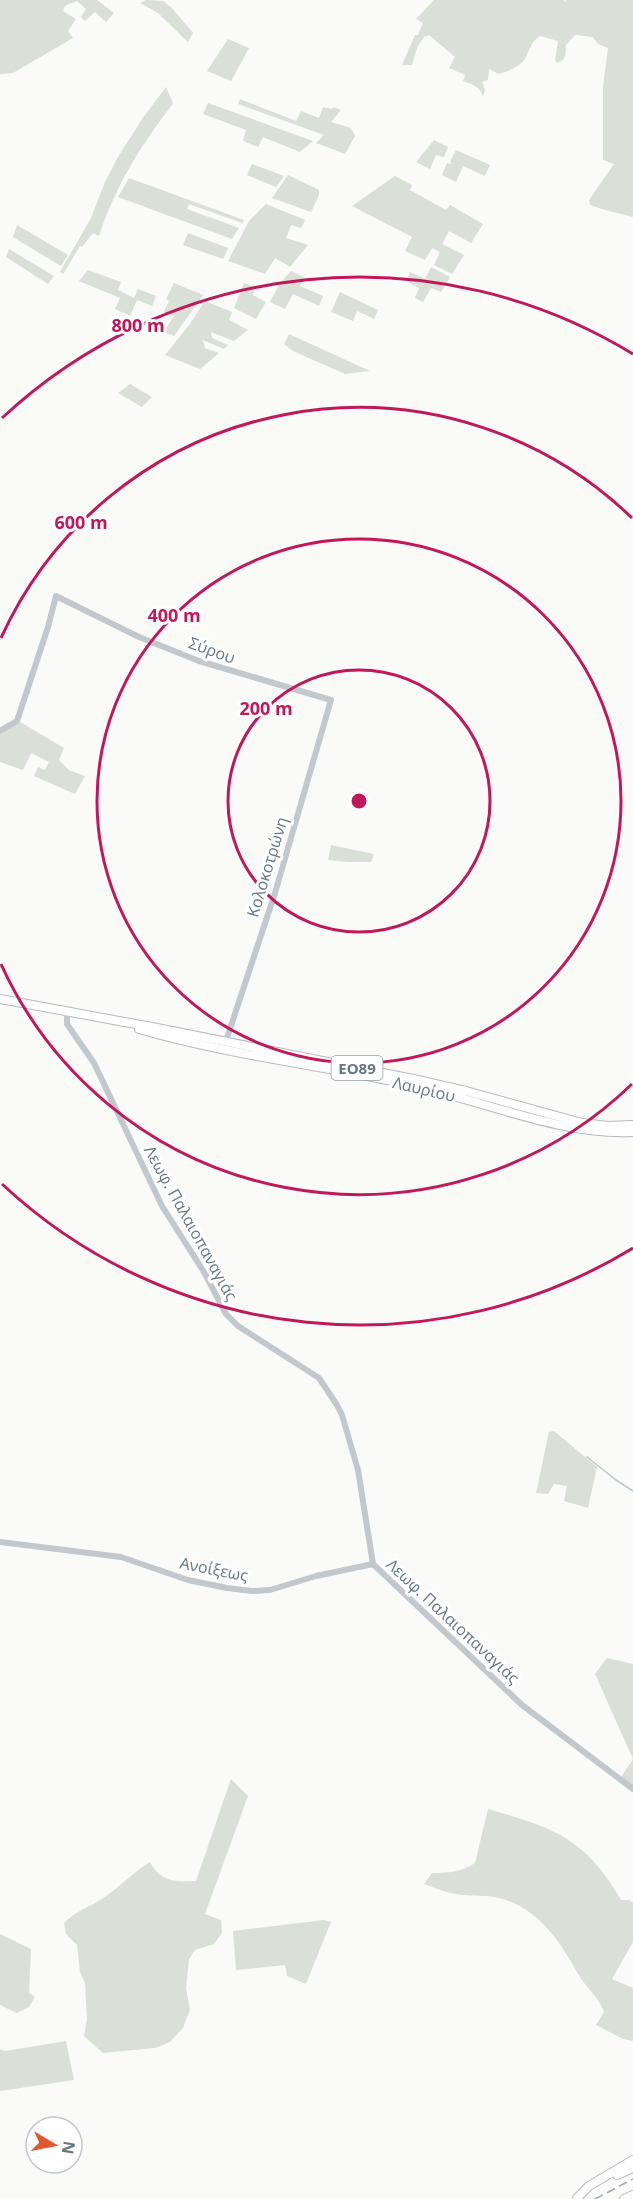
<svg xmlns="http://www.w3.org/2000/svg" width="633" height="2199" viewBox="0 0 633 2199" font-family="'Open Sans',sans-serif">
  <rect width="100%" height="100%" fill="#fafaf8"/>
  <g fill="#dadfd7">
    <path d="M0 0H97L114 13 106 22 95 12 85 21 81 17 86 9 77 1 65 6 63 11 76 19 68 31 73 38 13 73 0 74Z"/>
    <path d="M146 0 163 1 172 8 193 33 188 42 158 13 140 3Z"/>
    <path d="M434 0H564V2L566 0H633V217C618 213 604 210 590 205L589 200 614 164 603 160V86L608 48 598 44 593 37 575 35 566 45C565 54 568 59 557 63L555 60 558 41 540 36C530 42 530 51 524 60 518 68 507 71 499 74L489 69 488 80 482 82 485 90 483 97C481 87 472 84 463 81L465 75 449 68 455 57 429 35 424 37 417 48 412 65H402L415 35H418L423 23 416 19Z"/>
    <path d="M228 39 249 48 231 81 207 71Z"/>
    <path d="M166 87 173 103 172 105C141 145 115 187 99 236L93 233 82 247 80 246 63 274 60 272 91 218 105 182 118 157 142 119Z"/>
    <path d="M240 99 296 121 301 111 319 118 323 107 332 109 333 107 341 110 331 122 351 128 355 136 345 154 316 143 324 135 238 104Z"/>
    <path d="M208 103 313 141 300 152 263 137 258 147 243 141 246 130 203 114Z"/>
    <path d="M434 140 448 147 444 157 436 155 430 169 416 162Z"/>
    <path d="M456 150 490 165 485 176 463 166 456 182 442 175 447 163 452 164 450 162Z"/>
    <path d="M252 164 284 176 276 187 247 175Z"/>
    <path d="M288 175 319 190V195L311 212 272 198Z"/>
    <path d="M395 176 412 185 410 190 446 210 450 205 483 224 471 243 449 231 442 244 464 255 452 274 434 265 440 252 432 248 425 260 405 251 412 237 352 206Z"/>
    <path d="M129 178 244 220 242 223 189 204 187 209 239 228 232 239 118 197Z"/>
    <path d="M266 204 305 220 301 228 291 225 286 238 308 245 290 267 275 258 265 274 228 261 249 221Z"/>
    <path d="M17 225 68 255 61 266 13 237Z"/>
    <path d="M188 233 228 248 223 259 183 245Z"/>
    <path d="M9 249 54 276 48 284 6 257Z"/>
    <path d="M431 267 450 277 441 292 431 288 423 302 415 298 419 288 409 283 411 279 408 277 410 272 425 279Z"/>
    <path d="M88 270 121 282 118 290 134 298 138 289 156 296 152 306 137 300 130 316 115 309 120 298 79 281Z"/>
    <path d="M291 271 304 277 300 286 323 296 319 306 293 294 285 309 270 302 280 283Z"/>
    <path d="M174 283 203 295 174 336 164 332 174 316 164 312 169 301 166 299Z"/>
    <path d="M244 283 255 287 253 295 266 302 256 319 234 308Z"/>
    <path d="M340 292 378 310 374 319 357 311 353 321 331 312Z"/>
    <path d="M205 301 232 312 229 320 248 330 234 341 211 332 212 338 228 345 224 349 203 340 205 348 219 353 200 369 165 355 190 324Z"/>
    <path d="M289 334 370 371 345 374 293 351 284 344Z"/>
    <path d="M130 384 152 397 142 407 118 393Z"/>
    <path d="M20 722 64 748 59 760 69 770 85 776 75 794 34 776 38 767 45 770 49 762 31 753 23 770 0 762V734Z"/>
    <path d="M331 845 374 854 371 862H348L328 860Z"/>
    <path d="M554 1431 597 1467 588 1508 564 1501 567 1486 554 1484 548 1494 536 1493 549 1432Z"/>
    <path d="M607 1658 633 1664V1786L621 1777 633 1759 595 1674Z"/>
    <path d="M231 1779 248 1796 205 1914 221 1920 222 1933 214 1944 195 1950 189 1959 186 1988 190 2010 183 2028 170 2042 155 2048 103 2053 84 2036 87 2019 85 1983 80 1972 77 1945 66 1934 64 1923C77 1910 86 1909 100 1900 118 1889 132 1873 150 1862 160 1882 176 1882 196 1881Z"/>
    <path d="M488 1809C554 1828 585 1838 621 1900H630L633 1903V1942L612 1979 633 1988V2041L623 2039 596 2025 604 2012C599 1997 586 1988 578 1974 561 1943 541 1912 506 1900 492 1895 478 1896 464 1895 450 1894 437 1889 424 1884L432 1873C448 1873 462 1872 475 1863Z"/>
    <path d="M324 1920 331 1922 306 1984 287 1976 285 1965 236 1970 233 1931Z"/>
    <path d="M0 1934 31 1949 29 1993 35 1997 29 2007 17 2013 0 2005Z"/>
    <path d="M66 2041 74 2080 0 2091V2049L5 2051Z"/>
  </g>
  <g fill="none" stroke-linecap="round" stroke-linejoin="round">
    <path stroke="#bbc7cb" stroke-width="1.5" d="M587 1457 616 1480 633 1491"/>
    <defs>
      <g id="primary">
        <path d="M0 999 157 1028 413 1079 466 1091 582 1123 608 1126 633 1125"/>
        <path d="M139 1029C228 1055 321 1065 411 1085 482 1100 561 1136 633 1132"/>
      </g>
      <g id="motorway">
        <path d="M617 2175 633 2168"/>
        <path d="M577 2198 589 2186 633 2160"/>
        <path d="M624 2199 633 2195"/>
      </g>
    </defs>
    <use href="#primary" stroke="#b5babe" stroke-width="10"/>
    <use href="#motorway" stroke="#b4b9bd" stroke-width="10"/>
    <g stroke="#c3c8cc" stroke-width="6">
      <path d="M0 731 17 721 48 627 56 596 139 637 199 661 331 700 275 893 225 1044"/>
      <path d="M67 1013V1024L94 1063 162 1206 204 1272 226 1314 238 1326 319 1378 337 1405 342 1415 358 1470 373 1564 522 1705 633 1789"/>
      <path d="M0 1542 121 1557 188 1580 227 1588 252 1591 270 1590 316 1576 373 1564"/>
    </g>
    <use href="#primary" stroke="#fff" stroke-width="8"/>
    <use href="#motorway" stroke="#fff" stroke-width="8"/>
    <path stroke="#a2aab0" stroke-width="1.5" stroke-dasharray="9 4.5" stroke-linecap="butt" d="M595 2199 633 2179"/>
  </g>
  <g fill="none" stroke="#c2185b" stroke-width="3">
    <circle cx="359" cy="801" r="131"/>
    <circle cx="359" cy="801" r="262"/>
    <path d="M632 1084A393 393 0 0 1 1 964M1 638A393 393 0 0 1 632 518"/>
    <path d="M633 1248A524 524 0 0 1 2 1184M2 418A524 524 0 0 1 633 354"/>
  </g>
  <g text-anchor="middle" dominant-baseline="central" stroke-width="6" stroke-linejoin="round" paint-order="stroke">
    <rect fill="#fff" stroke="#939fa8" stroke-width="1.5" x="331.5" y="1056" width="51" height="24" rx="4.5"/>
    <g font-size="15" font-weight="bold" fill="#657683">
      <text x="357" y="1068">ΕΟ89</text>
    </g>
    <g font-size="16" fill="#657683" stroke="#fff">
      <text transform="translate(212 650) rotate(20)">Σύρου</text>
      <text transform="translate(267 867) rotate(-73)">Κολοκοτρώνη</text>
      <text transform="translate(424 1089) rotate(13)">Λαυρίου</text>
      <text transform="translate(191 1223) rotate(61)">Λεωφ. Παλαιοπαναγιάς</text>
      <text transform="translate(214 1569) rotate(11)">Ανοίξεως</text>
      <text transform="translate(453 1621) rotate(43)">Λεωφ. Παλαιοπαναγιάς</text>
    </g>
  </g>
  <circle cx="359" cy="801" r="9" fill="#c2185b" stroke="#fff" stroke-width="3"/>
  <g font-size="18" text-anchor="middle" font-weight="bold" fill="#c2185b" stroke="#fff" stroke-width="6" stroke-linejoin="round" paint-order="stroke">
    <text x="138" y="332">800 m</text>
    <text x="81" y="529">600 m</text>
    <text x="174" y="622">400 m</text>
    <text x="266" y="715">200 m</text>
  </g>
  <g transform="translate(54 2145) rotate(100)"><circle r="28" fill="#ffffff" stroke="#c1c8cd" stroke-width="1.5"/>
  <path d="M0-4.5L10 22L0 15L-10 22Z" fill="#e4572e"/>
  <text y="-9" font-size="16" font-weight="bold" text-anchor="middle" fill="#657683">N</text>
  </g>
</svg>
